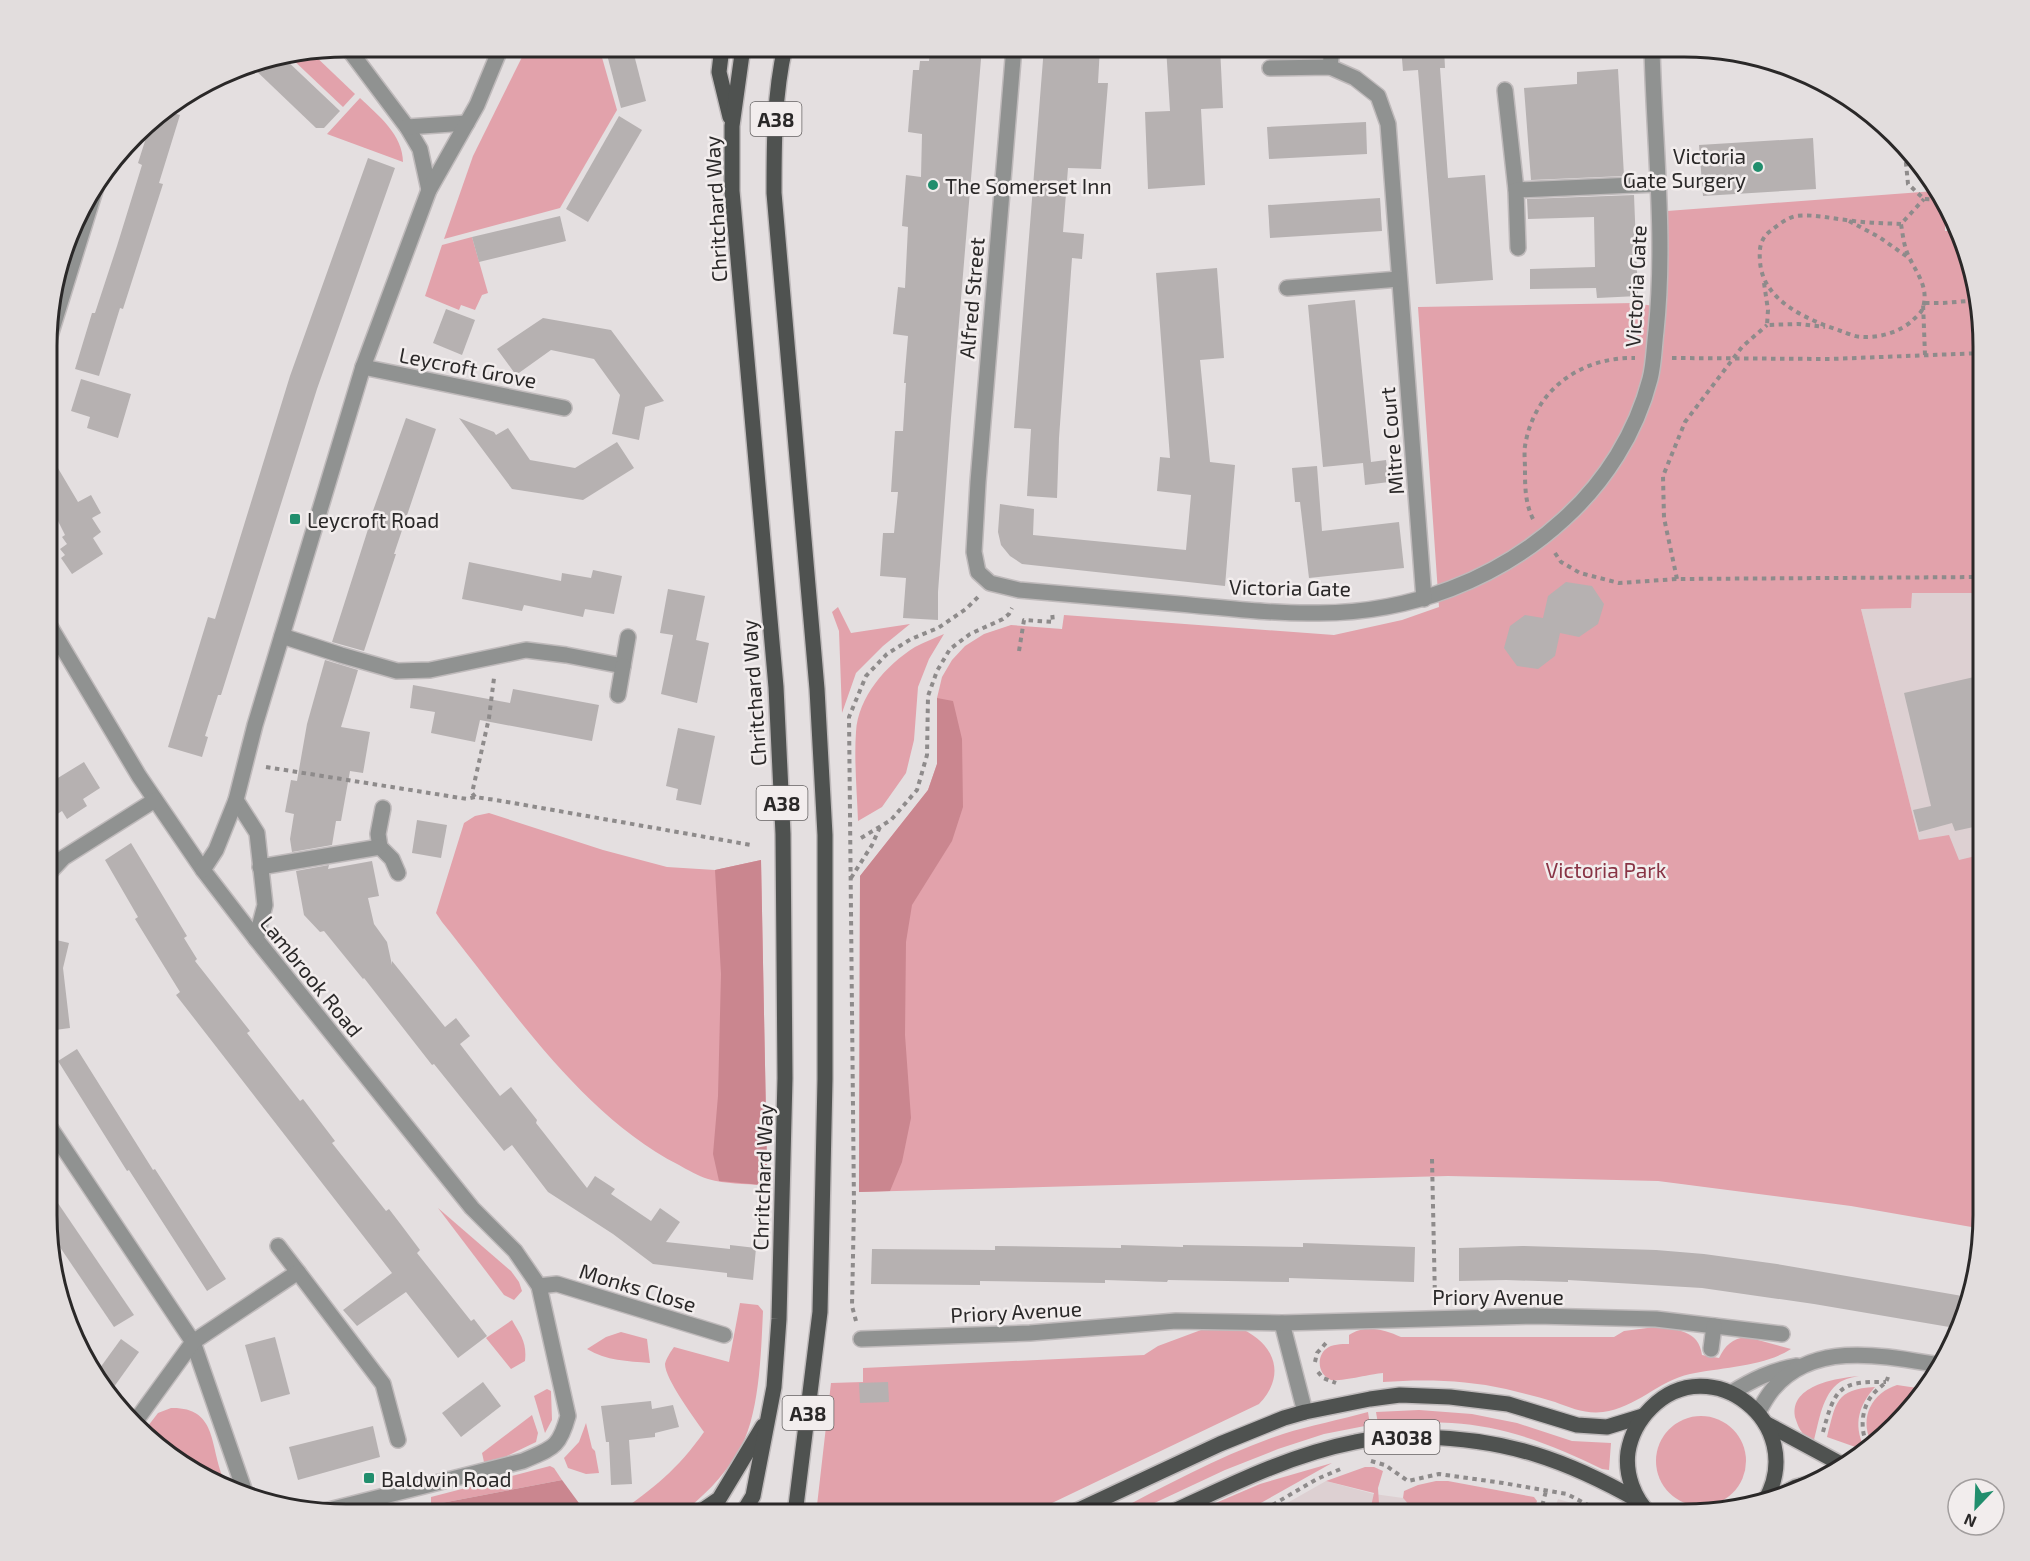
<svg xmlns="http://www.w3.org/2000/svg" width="2030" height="1561" viewBox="0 0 2030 1561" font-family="'Exo 2',sans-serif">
  <rect width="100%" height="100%" fill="#e4dfe0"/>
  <g fill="#ddd0d2">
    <path d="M1911 593H1983V1095L1861 609 1911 608Z"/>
    <path d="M1326 1481 1374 1494 1403 1498 1417 1514H1268Z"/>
    <path d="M1558 1499 1575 1504 1589 1514H1553Z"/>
    <path d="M1502 1509 1534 1510 1550 1514H1486Z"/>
  </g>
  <g fill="#e2a2ab">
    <path d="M527 47H599L617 110 560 208 444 239 473 156Z"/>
    <path d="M311 52 355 94 343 107 289 56Z"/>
    <path d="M360 98C378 115 403 135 403 162L327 134Z"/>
    <path d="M1935 191 1946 205 1945 231 1958 230 1978 288 1983 346V593H1912L1911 608 1861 609 1919 840 1949 835 1959 860 1980 855 1983 867V1229L1851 1206 1658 1181 1448 1176 859 1192 860 876 928 790 937 764V698L942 677 952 660 965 646 984 634 1011 625 1062 629 1064 615 1334 635 1402 620 1439 607 1418 307 1634 303 1667 308V211Z"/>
    <path d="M472 237 488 293 482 295 475 310 461 305 459 310 425 296 442 245Z"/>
    <path d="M838 607 851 633 910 624 883 646 856 673 842 713 839 631 832 612Z"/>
    <path d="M944 634 929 659 918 687 914 740 906 773 882 807 858 821C857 792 854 761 856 732 858 697 886 665 915 647 924 642 935 638 944 634Z"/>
    <path d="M489 813 603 850 667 867 715 870 761 860 767 1167 762 1185C744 1184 726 1184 708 1179 698 1176 688 1170 679 1165 581 1115 510 1006 442 922L436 913 464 823 475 816Z"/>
    <path d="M438 1208 511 1271 519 1282 522 1291 514 1300 504 1295Z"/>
    <path d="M740 1303 758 1305 763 1311C761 1352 760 1419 737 1454 722 1478 703 1497 681 1514H617C653 1489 678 1469 704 1432 695 1419 665 1379 665 1364 666 1359 671 1351 674 1347L729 1362Z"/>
    <path d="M512 1320C521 1336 527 1342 525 1361L511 1369 486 1338Z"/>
    <path d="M1655 1327C1676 1329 1699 1330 1702 1355L1719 1358C1725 1346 1732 1338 1747 1337L1791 1349C1763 1367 1722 1367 1690 1374 1658 1381 1636 1408 1603 1412 1585 1414 1571 1408 1555 1402 1539 1397 1522 1393 1506 1389 1466 1380 1424 1379 1383 1382V1373C1371 1374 1339 1382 1331 1380 1318 1375 1316 1357 1326 1349 1332 1344 1341 1344 1349 1344V1335C1365 1324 1384 1329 1401 1337H1614L1624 1331Z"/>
    <path d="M1242 1329C1276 1345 1286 1376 1259 1404L1029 1514H816L831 1383 863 1382V1368L1144 1355 1158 1346 1201 1330Z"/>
    <path d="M621 1332 647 1339 650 1363C627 1361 607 1361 587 1349L606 1337Z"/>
    <path d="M1859 1376C1853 1377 1845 1379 1840 1382 1822 1394 1819 1422 1814 1440 1804 1437 1799 1430 1796 1420 1786 1386 1836 1378 1859 1376Z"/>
    <path d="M1897 1385 1924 1389 1909 1412 1871 1442C1859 1417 1872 1393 1897 1385Z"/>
    <path d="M1875 1387C1859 1405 1853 1424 1864 1447L1861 1449 1827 1437C1836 1403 1835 1389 1875 1387Z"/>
    <path d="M547 1389 551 1391 552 1420 545 1433 534 1396Z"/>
    <path d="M171 1408C216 1407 210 1443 222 1475 224 1481 229 1485 231 1491L157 1445 158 1443 156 1436 148 1426 158 1413Z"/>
    <path d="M1419 1410 1472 1414 1517 1423 1572 1441 1611 1443 1609 1470 1602 1469C1556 1446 1505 1426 1452 1423 1427 1421 1402 1423 1378 1424L1376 1412Z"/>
    <path d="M1368 1412 1370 1425 1324 1434 1278 1449 1225 1470 1131 1514H1111C1167 1485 1223 1454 1283 1434 1311 1425 1340 1420 1368 1412Z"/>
    <path d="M532 1415 538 1433 536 1442 505 1457 484 1462 482 1453Z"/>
    <circle cx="1701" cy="1461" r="45"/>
    <path d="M586 1423 592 1448 595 1451 599 1473 586 1474 568 1468 564 1458 579 1442Z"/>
    <path d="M1376 1457 1332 1463 1241 1514H1190L1260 1484 1332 1463Z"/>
    <path d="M550 1466 554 1468 562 1480 431 1505V1497Z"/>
    <path d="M1365 1467H1374L1383 1471 1378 1488 1379 1504 1375 1511H1370L1374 1493 1326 1481Z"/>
    <path d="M1436 1481H1448L1534 1497 1537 1501 1534 1510 1502 1509 1486 1514H1417L1403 1498 1404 1491 1418 1485Z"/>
  </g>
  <g fill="#ca868f">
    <path d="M937 698 953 701 962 739 963 807 952 841 912 905 906 942 905 1035 911 1118 902 1162 890 1191 859 1192 860 876 928 790 937 764Z"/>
    <path d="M761 860 767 1167 762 1185 719 1181 713 1154 718 1096 721 974 715 870Z"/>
    <path d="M562 1480 587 1514H431V1505Z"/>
  </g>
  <g fill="#b6b1b1">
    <path d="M605 47H632L646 101 621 108Z"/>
    <path d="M930 47H982L951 418 938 592V620L903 618 906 578 880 576 883 533H894L898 492H891L895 431H903L906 383H904L908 336 893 334 898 287 905 288 908 227 902 226 906 175 921 177 922 134 908 132 913 70H919L920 61H929Z"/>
    <path d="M1044 47H1100L1098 83H1108L1101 169 1068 168 1063 232 1084 234 1082 259 1072 258 1059 438 1057 498 1027 496 1031 429 1014 428Z"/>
    <path d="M1166 47H1220L1223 108 1201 109 1205 185 1148 189 1145 112 1170 111Z"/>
    <path d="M1401 47H1444L1445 68H1440L1448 178 1485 175 1493 280 1436 284 1418 70 1403 71Z"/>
    <path d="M283 57 340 111 324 128H316L248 63Z"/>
    <path d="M1618 69 1624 176 1531 180 1524 88 1577 84V72Z"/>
    <path d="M166 111 180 115 159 183 163 184 123 309 120 308 99 376 75 369 92 313H95L117 246 142 165 138 163 152 119Z"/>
    <path d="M619 116 642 130 588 222 566 209Z"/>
    <path d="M1366 122 1367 154 1269 159 1267 127Z"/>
    <path d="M1813 138 1816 189 1703 196 1699 145Z"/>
    <path d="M368 158 395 168 317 389 221 695H218L205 736 208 737 202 757 168 747 208 617 215 619 290 376Z"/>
    <path d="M1634 195 1638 296 1597 298 1596 288 1530 289V269L1595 267 1594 217 1528 219 1527 199Z"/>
    <path d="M1380 198 1382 231 1270 238 1268 205Z"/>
    <path d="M560 216 566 241 479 262 472 237Z"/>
    <path d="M1217 268 1224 358 1200 360 1210 462 1235 465 1225 586 1022 564 1010 556 1001 545 998 532 1000 504 1034 509 1033 535 1186 550 1191 495 1157 491 1160 457 1170 458 1156 273Z"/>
    <path d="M1355 300 1371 462 1386 460 1389 482 1365 485 1363 463 1323 467 1308 305Z"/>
    <path d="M446 309 475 320 462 355 433 343Z"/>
    <path d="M543 318 611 330 664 401 645 407 639 440 612 434 620 395 594 359 551 350 516 375 497 349Z"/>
    <path d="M81 379 131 394 118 438 87 428 90 417 71 411Z"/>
    <path d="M406 418 436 429 394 554H396L364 651 332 642 370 523 369 522Z"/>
    <path d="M459 418 494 432 496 435 508 428 530 460 575 468 617 442 634 468 583 500 512 489Z"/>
    <path d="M49 453 78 502 91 495 101 513 92 518 101 532 93 538 103 554 72 574 61 558 65 555 60 549 67 544 62 537 65 535 49 503Z"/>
    <path d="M1317 466 1322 531 1399 522 1404 568 1309 578 1300 502H1295L1292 468Z"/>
    <path d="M469 562 561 581 562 573 591 578 593 570 622 576 614 614 585 609 583 617 524 605 522 611 462 599Z"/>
    <path d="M1566 582 1592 586 1604 604 1598 624 1579 637 1560 633 1555 656 1538 669 1517 666 1504 648 1510 626 1525 615 1543 618 1548 596Z"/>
    <path d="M668 589 705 596 696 640 709 643 697 703 661 694 673 635 660 633Z"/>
    <path d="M325 660 358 670 341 727 370 732 363 773 350 771 341 821H336L332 845 292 852 290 839 294 814 285 812 291 780 297 781 307 724Z"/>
    <path d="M1983 675V775L1976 776 1983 799V825L1955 831 1952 823 1919 832 1913 810 1931 806 1904 693Z"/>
    <path d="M413 685 510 703 513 689 599 705 592 741 480 720 475 742 431 733 435 712 410 708Z"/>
    <path d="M678 728 715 736 701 805 676 800 678 789 666 786Z"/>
    <path d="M84 762 100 788 83 799 87 806 67 819 62 811 48 820V784Z"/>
    <path d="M417 820 447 825 441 858 412 853Z"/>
    <path d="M131 843 187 936 184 938 197 959 195 961 250 1031 247 1033 300 1101 303 1099 335 1141 332 1143 386 1211 389 1209 402 1226 420 1250 417 1253 471 1321 474 1319 487 1336 458 1358 406 1292 357 1326 343 1310 392 1273 176 995 180 992 135 919 138 917 105 860Z"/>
    <path d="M372 861 379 896 368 898 374 924 387 942 392 965V961L445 1027 456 1018 470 1036 460 1044 500 1096 511 1087 537 1120 536 1123 587 1188 595 1176 615 1189 611 1194 651 1221 660 1208 680 1222 666 1242 730 1249V1245L756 1248 753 1280 727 1277V1273L653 1264 613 1234 548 1192 512 1145 504 1151 434 1064 432 1065 364 978 363 979 324 931 320 932 304 915 296 871 329 865 328 869Z"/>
    <path d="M48 938 69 943 63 968 70 1028 48 1031Z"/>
    <path d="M77 1049 153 1170 155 1169 226 1279 207 1291 129 1170 127 1171 58 1061Z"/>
    <path d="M47 1187 134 1315 114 1327 47 1228Z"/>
    <path d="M1303 1243 1415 1247 1414 1282 1289 1278V1282L1168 1280 1167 1282 1105 1280V1283L980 1281V1285L871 1284 872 1249 995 1250V1246L1121 1248V1245L1183 1247V1245L1303 1247Z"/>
    <path d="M1522 1246 1656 1250 1704 1254 1777 1264 1968 1297 1961 1329 1814 1304 1702 1288 1568 1280V1282L1506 1280 1459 1281V1248Z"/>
    <path d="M275 1337 290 1394 261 1402 245 1345Z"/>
    <path d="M121 1339 139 1352 111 1391 97 1372Z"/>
    <path d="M483 1382 501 1406 461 1437 442 1413Z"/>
    <path d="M888 1382 889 1402 860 1403 859 1383Z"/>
    <path d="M651 1401 652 1409 673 1405 679 1427 655 1433V1437L629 1440 632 1484 611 1485 609 1442H606L601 1406Z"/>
    <path d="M373 1426 380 1457 298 1480 289 1447Z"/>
  </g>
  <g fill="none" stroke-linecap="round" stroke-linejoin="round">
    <defs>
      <g id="minor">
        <path d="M347 47 407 127 420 149 429 190"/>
        <path d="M1014 47 978 482 974 552 978 572 990 583 1019 590C1073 595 1126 599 1180 604 1226 608 1273 614 1319 613 1409 613 1498 580 1564 519 1605 482 1636 433 1650 379 1654 364 1654 347 1656 331 1666 237 1654 142 1652 47"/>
        <path d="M1330 67 1332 47"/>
        <path d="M1270 68 1330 67 1355 78 1378 96 1388 124 1424 599"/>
        <path d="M1505 90 1516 190"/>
        <path d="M407 127 467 123"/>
        <path d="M1518 248 1516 190 1658 184"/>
        <path d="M1287 288 1399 279"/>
        <path d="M49 339 97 184"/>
        <path d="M363 367 564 408"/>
        <path d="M48 623 139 776 203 870 256 939 472 1208 515 1251 539 1286 568 1416C559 1449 552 1448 523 1461L321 1512"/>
        <path d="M282 636 341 655 397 671 430 670 526 650 566 655 623 666 628 637"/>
        <path d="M618 695 623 666"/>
        <path d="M236 800 257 833 265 905 256 939"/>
        <path d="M383 808 378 834 380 847 392 859 398 873"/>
        <path d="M260 867 380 847"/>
        <path d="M203 870 216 850 236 800 255 725 363 367 429 190 477 105 501 47"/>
        <path d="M48 874 63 858 155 800"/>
        <path d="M47 1123 193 1342 246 1495"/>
        <path d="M278 1246 298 1272"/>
        <path d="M539 1286 557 1284 724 1335"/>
        <path d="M1282 1323 1305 1412"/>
        <path d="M861 1339 1030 1333 1176 1321 1282 1323 1536 1316 1656 1319 1782 1334"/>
        <path d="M1711 1349 1714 1326"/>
        <path d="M1731 1393C1752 1380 1772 1370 1797 1366"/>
        <path d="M1758 1412C1763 1404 1767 1396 1773 1389 1814 1340 1885 1356 1939 1365"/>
        <path d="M135 1422 193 1342 298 1272 383 1384 398 1440"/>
      </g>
      <g id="major">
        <path d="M722 47 719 72 730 117"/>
        <path d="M785 47C774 95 774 144 774 193L817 689 825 835V1079L820 1312 795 1514"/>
        <path d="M1765 1423 1841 1464"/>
        <path d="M1779 1496 1796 1487 1819 1481"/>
        <path d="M697 1514 719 1499 763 1426"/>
        <path d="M742 1514 753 1496 774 1387 779 1319 785 1078 783 834 776 687 732 191V126L743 47"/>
        <path d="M1070 1514 1220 1444 1284 1418 1305 1412 1370 1399 1400 1395 1450 1397 1508 1404 1577 1425 1607 1427 1643 1416"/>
        <path d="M1168 1514C1228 1486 1289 1455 1355 1442 1377 1437 1401 1437 1423 1437 1507 1439 1567 1460 1639 1501"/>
        <path d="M1650 1514C1634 1499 1625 1474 1628 1452 1631 1434 1638 1421 1651 1408 1710 1348 1809 1423 1765 1501"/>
      </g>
    </defs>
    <use href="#minor" stroke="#bfbabb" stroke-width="18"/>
    <use href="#major" stroke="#bfbabb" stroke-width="18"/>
    <g stroke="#8e8b8b" stroke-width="4" stroke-dasharray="4.5 4.5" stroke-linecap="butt">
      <path d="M1905 153 1908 184 1924 199 1942 200"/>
      <path d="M1849 221 1879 237 1909 258"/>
      <path d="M1901 224C1883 223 1864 223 1846 220 1829 218 1813 214 1796 216 1786 218 1777 226 1769 232 1760 240 1759 249 1760 261 1762 301 1808 320 1841 331 1847 333 1855 337 1862 337 1880 338 1900 332 1913 320 1916 317 1920 314 1922 310 1930 290 1918 275 1910 259 1904 248 1903 236 1901 224L1924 199"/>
      <path d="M1764 283 1768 310 1767 325 1798 324 1825 327"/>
      <path d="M1925 355 1923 303H1943L1979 300"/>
      <path d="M1672 358 1830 359 1983 353"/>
      <path d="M1533 519C1525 503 1525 486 1525 469 1525 462 1524 453 1525 446 1534 390 1580 357 1635 358"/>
      <path d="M1555 553 1561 562 1580 573 1619 583 1677 579 1983 577"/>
      <path d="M1677 579 1664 518 1663 476 1685 422 1742 347 1767 325"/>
      <path d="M1019 651 1024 620 1053 622 1052 612"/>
      <path d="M266 767 467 799 475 797 502 801 751 845"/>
      <path d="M475 797 472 793 489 718 494 678"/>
      <path d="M861 838 891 820 917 790 927 755 928 696 937 671 950 649 970 634 1003 619 1009 614 1012 608"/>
      <path d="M851 878 872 845 880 827"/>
      <path d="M1432 1159 1435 1299"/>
      <path d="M856 1321 852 1306 854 1206 849 717 866 676 887 654 911 639 938 628 966 609 978 597"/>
      <path d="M1315 1362 1317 1353 1326 1343"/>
      <path d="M1318 1372 1323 1378 1336 1383"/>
      <path d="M1823 1432C1835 1388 1839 1381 1886 1382"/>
      <path d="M1867 1444C1859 1427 1862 1404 1876 1391 1881 1386 1886 1384 1888 1377"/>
      <path d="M1371 1461 1385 1465 1408 1481 1439 1474 1503 1483 1567 1494 1605 1514"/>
      <path d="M1257 1514 1317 1479 1343 1468"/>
      <path d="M1540 1514 1546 1491"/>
    </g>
    <use href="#minor" stroke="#909291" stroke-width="15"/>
    <use href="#major" stroke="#4f5250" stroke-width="15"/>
  </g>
  <g fill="#218e6d" stroke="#f2eded" stroke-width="2">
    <circle cx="1758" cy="167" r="6"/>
    <circle cx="933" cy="185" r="6"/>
    <rect x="289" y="513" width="12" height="12" rx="3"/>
    <rect x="363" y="1472" width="12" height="12" rx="3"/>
  </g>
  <g text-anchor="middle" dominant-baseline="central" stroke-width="5" stroke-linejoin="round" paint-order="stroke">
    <g fill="#f2eded" stroke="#666363" stroke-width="1.5">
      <rect x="750.5" y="102" width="51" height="34" rx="4.5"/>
      <rect x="756.5" y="786" width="51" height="34" rx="4.5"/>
      <rect x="782.5" y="1396" width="51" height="34" rx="4.5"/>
      <rect x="1364.5" y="1420" width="75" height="34" rx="4.5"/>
    </g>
    <g font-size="20" font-weight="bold" fill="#2a2828">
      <text x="776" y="119">A38</text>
      <text x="782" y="803">A38</text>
      <text x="808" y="1413">A38</text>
      <text x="1402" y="1437">A3038</text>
    </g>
    <g font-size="21" fill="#2a2828" stroke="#f2eded" text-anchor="start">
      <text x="1746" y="155" text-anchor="end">Victoria<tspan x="1746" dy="24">Gate Surgery</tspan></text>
      <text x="945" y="185">The Somerset Inn</text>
      <text x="307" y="519">Leycroft Road</text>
      <text x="381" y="1478">Baldwin Road</text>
    </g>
    <g font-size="21" fill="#2a2828" stroke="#f2eded">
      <text transform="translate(715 209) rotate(-93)">Chritchard Way</text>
      <text transform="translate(1635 286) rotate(-87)">Victoria Gate</text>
      <text transform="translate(971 298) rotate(-85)">Alfred Street</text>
      <text transform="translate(468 367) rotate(11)">Leycroft Grove</text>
      <text transform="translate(1391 441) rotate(-95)">Mitre Court</text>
      <text transform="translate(1290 587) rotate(1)">Victoria Gate</text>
      <text transform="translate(753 693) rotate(-94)">Chritchard Way</text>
      <text transform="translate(312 976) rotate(51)">Lambrook Road</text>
      <text transform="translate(762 1177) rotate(-88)">Chritchard Way</text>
      <text transform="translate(638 1287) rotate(17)">Monks Close</text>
      <text x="1498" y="1296">Priory Avenue</text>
      <text transform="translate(1016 1311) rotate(-3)">Priory Avenue</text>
    </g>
    <g font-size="21" fill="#883445" stroke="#f2eded">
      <text x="1606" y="869">Victoria Park</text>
    </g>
  </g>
  <path d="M0 0H2030V1561H0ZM346 57H1684A289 289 0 0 1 1973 346V1215A289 289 0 0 1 1684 1504H346A289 289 0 0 1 57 1215V346A289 289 0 0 1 346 57Z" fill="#e2dddd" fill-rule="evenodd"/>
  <path fill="none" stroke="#2a2828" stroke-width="3" d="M346 57H1684A289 289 0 0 1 1973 346V1215A289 289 0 0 1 1684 1504H346A289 289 0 0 1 57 1215V346A289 289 0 0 1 346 57Z"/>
  <g transform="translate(1976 1507) rotate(203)"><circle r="28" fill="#f2eded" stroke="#a29e9e" stroke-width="1.5"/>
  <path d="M0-4.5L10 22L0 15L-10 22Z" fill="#218e6d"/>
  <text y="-9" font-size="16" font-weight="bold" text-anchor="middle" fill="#2a2828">N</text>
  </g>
</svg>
